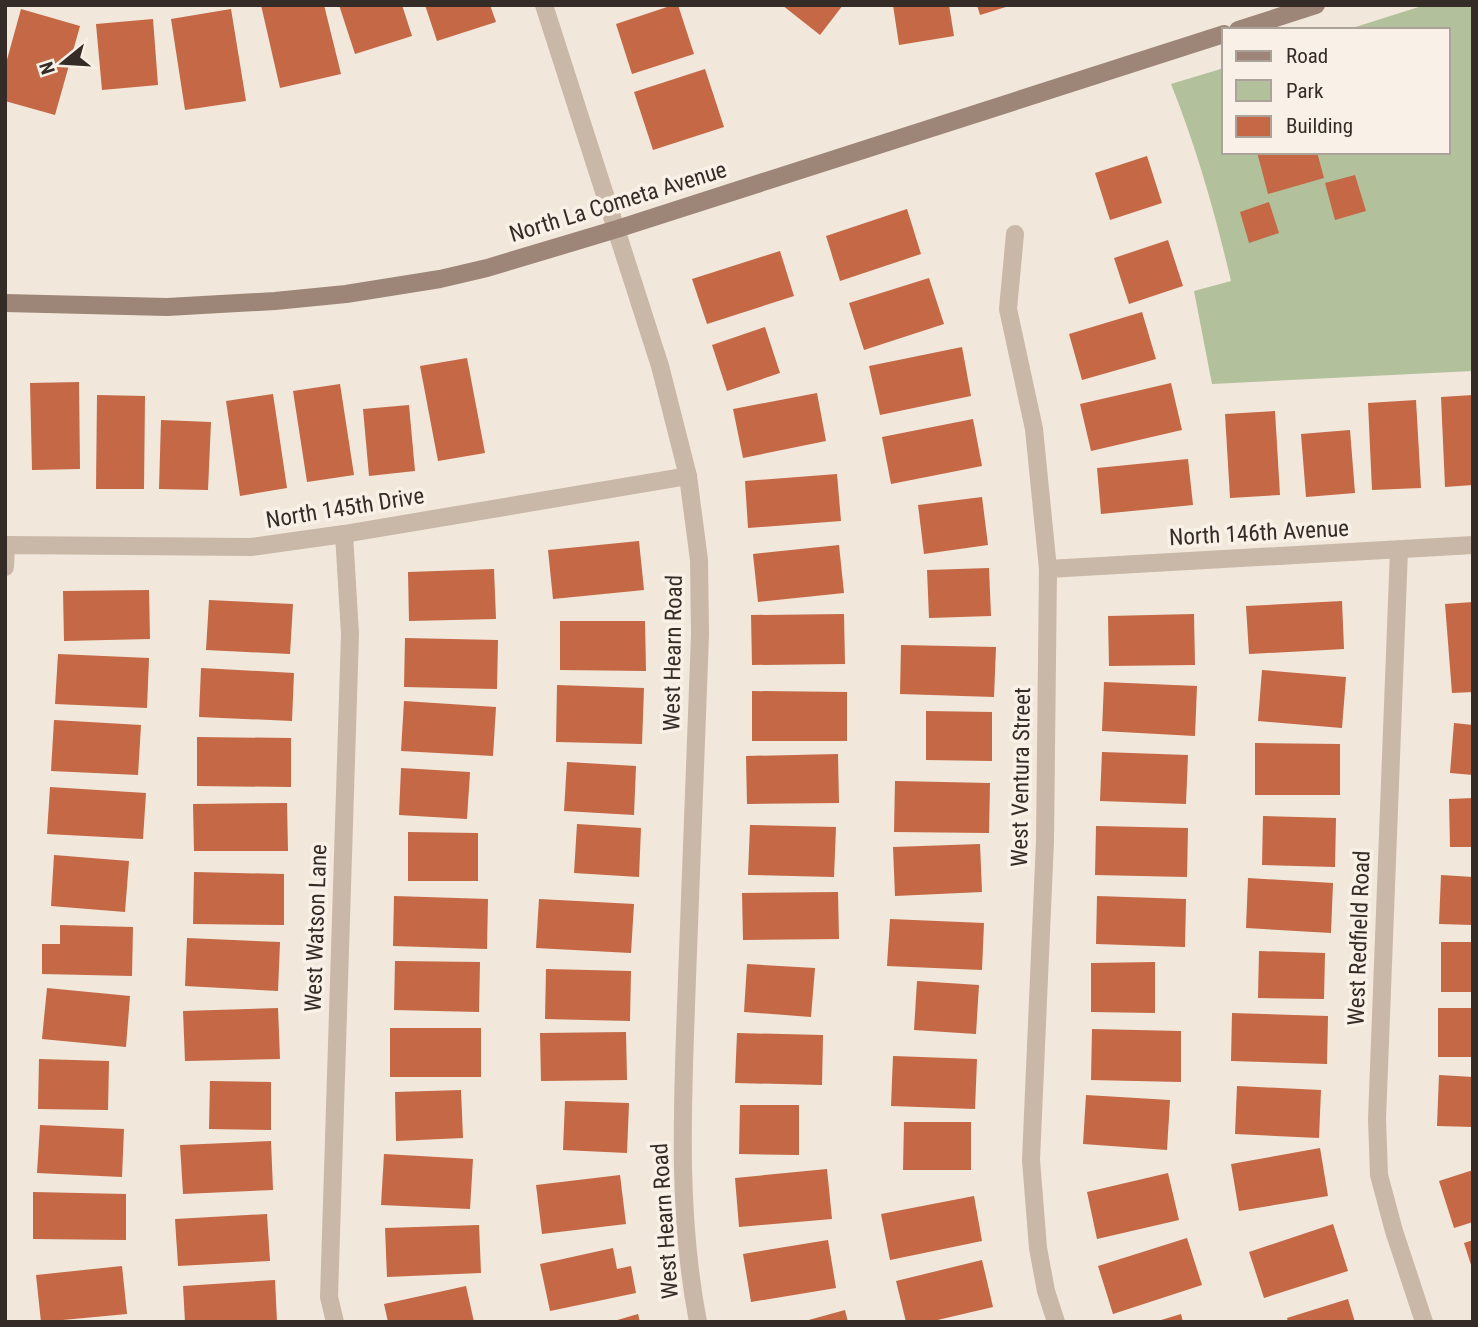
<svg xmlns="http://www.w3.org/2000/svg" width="1478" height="1327" viewBox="0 0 1478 1327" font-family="'Roboto Condensed',sans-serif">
  <rect width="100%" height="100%" fill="#f1e7da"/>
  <path fill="#b2c09b" d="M1425 5H1473V371L1212 384 1194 291 1231 281C1215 213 1197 149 1171 84L1224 68V152H1448V30H1346Z"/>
  <g fill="#c46845">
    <path d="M261 5H324L341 74 280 88Z"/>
    <path d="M339 5H402L412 36 355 54Z"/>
    <path d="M425 5H490L496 22 437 41Z"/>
    <path d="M673 5H678L694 54 632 74 616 24Z"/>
    <path d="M782 5H843L820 35Z"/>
    <path d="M893 5H949L954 36 899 45Z"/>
    <path d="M977 5H1009V6L980 15Z"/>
    <path d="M21 9 80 26 55 115 5 101V67Z"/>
    <path d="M231 9 246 101 185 110 171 19Z"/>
    <path d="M153 19 158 85 102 90 96 24Z"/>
    <path d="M705 69 724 127 653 150 634 92Z"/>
    <path d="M1257 152H1317L1324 178 1268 194Z"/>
    <path d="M1147 156 1162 203 1110 220 1095 173Z"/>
    <path d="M1355 175 1366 211 1335 220 1325 183Z"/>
    <path d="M1269 202 1279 233 1249 243 1240 212Z"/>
    <path d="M907 209 921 254 840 281 826 236Z"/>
    <path d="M1168 240 1183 286 1129 304 1114 258Z"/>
    <path d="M780 251 794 296 707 324 692 279Z"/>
    <path d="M929 278 944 324 864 350 849 303Z"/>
    <path d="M1142 312 1156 359 1082 380 1069 334Z"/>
    <path d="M765 327 780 373 727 391 712 345Z"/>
    <path d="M962 347 971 396 880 415 869 366Z"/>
    <path d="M467 358 485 453 438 461 420 366Z"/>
    <path d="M79 382 80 469 32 470 30 383Z"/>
    <path d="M1171 383 1182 430 1091 451 1080 404Z"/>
    <path d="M340 384 354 475 307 482 293 391Z"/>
    <path d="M817 393 826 441 743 458 733 409Z"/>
    <path d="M273 394 287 488 240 496 226 401Z"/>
    <path d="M97 395 145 396 144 489H96Z"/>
    <path d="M1473 395V485L1445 487 1441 397Z"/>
    <path d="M1416 400 1421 488 1372 490 1368 403Z"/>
    <path d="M409 405 415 471 369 476 363 409Z"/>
    <path d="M1275 411 1280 495 1230 498 1225 414Z"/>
    <path d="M973 419 982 466 891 484 882 437Z"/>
    <path d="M161 420 211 422 208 490 159 489Z"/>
    <path d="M1350 430 1355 493 1306 497 1301 434Z"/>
    <path d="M1188 459 1193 505 1101 514 1097 468Z"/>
    <path d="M837 474 841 521 748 528 745 481Z"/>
    <path d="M982 497 988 545 924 554 918 505Z"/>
    <path d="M639 541 644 590 553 599 548 550Z"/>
    <path d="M839 545 844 593 758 602 753 554Z"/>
    <path d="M989 568 991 616 929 618 927 570Z"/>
    <path d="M494 569 496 619 409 621 408 572Z"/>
    <path d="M149 590 150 639 64 641 63 591Z"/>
    <path d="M209 600 293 604 290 654 206 650Z"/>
    <path d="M1342 601 1344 649 1249 654 1246 606Z"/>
    <path d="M1473 602V692L1452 693 1445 604Z"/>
    <path d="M844 614 845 664 752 665 751 615Z"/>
    <path d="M1194 614 1195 665 1109 666 1108 616Z"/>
    <path d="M560 621H645L646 671 560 670Z"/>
    <path d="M405 638 498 640 497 689 404 687Z"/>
    <path d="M901 645 996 647 994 697 900 694Z"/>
    <path d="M58 654 149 658 147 708 55 704Z"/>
    <path d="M201 668 294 673 292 721 199 717Z"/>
    <path d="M1262 670 1346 677 1342 728 1258 721Z"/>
    <path d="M1104 682 1197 686 1195 736 1102 731Z"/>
    <path d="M557 685 644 688 642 744 556 742Z"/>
    <path d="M752 691 847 692V741H752Z"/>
    <path d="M404 701 496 707 493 756 401 751Z"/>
    <path d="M926 711 992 712V761L926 760Z"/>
    <path d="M54 720 141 725 138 775 51 771Z"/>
    <path d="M1454 723 1473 725V775L1450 773Z"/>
    <path d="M197 737 291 738V787L197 786Z"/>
    <path d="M1255 743 1340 744V795H1255Z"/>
    <path d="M1102 752 1188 755 1186 804 1100 801Z"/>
    <path d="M838 754 839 803 747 804 746 756Z"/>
    <path d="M567 762 636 766 634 815 564 811Z"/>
    <path d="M401 768 470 772 467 819 399 815Z"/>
    <path d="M895 781 990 783 989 833 894 832Z"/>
    <path d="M50 787 146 793 143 839 47 834Z"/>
    <path d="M1473 798V847H1450L1449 799Z"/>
    <path d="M287 803 288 851H194L193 804Z"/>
    <path d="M1263 816 1336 818 1335 867 1262 865Z"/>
    <path d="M577 824 641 828 639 877 574 873Z"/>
    <path d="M750 825 836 827 834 877 748 875Z"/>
    <path d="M1096 826 1188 828 1187 877 1095 875Z"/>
    <path d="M408 832 478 833V881H408Z"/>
    <path d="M980 844 982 892 895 896 893 847Z"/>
    <path d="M54 855 129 861 125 912 51 906Z"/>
    <path d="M194 872 284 874V925L193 924Z"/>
    <path d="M1441 875 1473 877V925L1439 924Z"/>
    <path d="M1248 878 1333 883 1331 933 1246 928Z"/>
    <path d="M838 892 839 939 743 940 742 893Z"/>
    <path d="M394 896 488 899 487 949 393 946Z"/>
    <path d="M1097 896 1186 899 1185 947 1096 944Z"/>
    <path d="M539 899 634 904 631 953 536 948Z"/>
    <path d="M890 919 984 923 982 970 887 966Z"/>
    <path d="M60 925 133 927 132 976 42 974V944H60Z"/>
    <path d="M187 938 280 942 278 991 185 986Z"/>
    <rect x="1441" y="942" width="32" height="50"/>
    <path d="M1259 951 1325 953 1324 999 1258 998Z"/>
    <path d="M395 961 480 962 479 1012 394 1010Z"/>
    <path d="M1155 962V1013L1091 1012V963Z"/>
    <path d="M747 964 815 968 811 1017 744 1012Z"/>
    <path d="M546 969 631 971 630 1021 545 1019Z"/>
    <path d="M917 981 979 985 976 1034 914 1030Z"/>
    <path d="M47 988 130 996 126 1047 42 1039Z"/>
    <path d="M278 1008 280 1059 185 1061 183 1011Z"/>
    <rect x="1438" y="1008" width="35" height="49"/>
    <path d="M1232 1013 1328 1016 1327 1064 1231 1061Z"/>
    <rect x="390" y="1028" width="91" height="49"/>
    <path d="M1092 1029 1181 1031V1082L1091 1080Z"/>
    <path d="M626 1032 627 1080 541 1081 540 1033Z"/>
    <path d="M737 1033 823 1035 822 1085 735 1083Z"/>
    <path d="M893 1056 977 1059 975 1109 891 1106Z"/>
    <path d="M39 1059 109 1061 108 1110 38 1109Z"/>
    <path d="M1439 1075 1473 1077V1127L1437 1126Z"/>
    <path d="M210 1081 271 1082V1130L209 1129Z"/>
    <path d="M1237 1086 1321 1090 1319 1138 1235 1134Z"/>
    <path d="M461 1090 463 1138 396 1141 395 1092Z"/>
    <path d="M1086 1095 1170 1100 1167 1150 1083 1144Z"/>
    <path d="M565 1101 629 1103 627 1153 563 1150Z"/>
    <path d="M740 1105H799V1155L739 1154Z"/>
    <path d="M904 1122H971V1170H903Z"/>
    <path d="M40 1125 124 1129 122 1177 37 1173Z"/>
    <path d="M271 1141 273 1190 183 1194 180 1145Z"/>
    <path d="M1320 1148 1328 1196 1239 1211 1231 1164Z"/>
    <path d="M384 1154 473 1159 470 1209 381 1205Z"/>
    <path d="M827 1169 832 1219 739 1227 735 1178Z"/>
    <path d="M1473 1170V1222L1454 1228 1439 1181Z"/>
    <path d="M1168 1173 1179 1220 1097 1239 1087 1192Z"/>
    <path d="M620 1175 626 1224 542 1234 536 1185Z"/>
    <path d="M33 1192 126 1194V1240L33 1239Z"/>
    <path d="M974 1196 982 1241 890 1260 881 1214Z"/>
    <path d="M267 1214 270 1261 178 1266 175 1219Z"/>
    <path d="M1333 1224 1348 1271 1264 1298 1249 1252Z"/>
    <path d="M479 1225 481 1273 387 1277 385 1228Z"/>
    <path d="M1187 1238 1202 1285 1113 1314 1098 1266Z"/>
    <path d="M828 1240 836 1288 751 1302 743 1254Z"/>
    <path d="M1473 1240V1268H1472L1464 1243Z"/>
    <path d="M613 1248 617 1269 631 1266 636 1293 550 1311 540 1264Z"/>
    <path d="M982 1260 993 1307 929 1322H906L896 1281Z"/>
    <path d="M122 1266 127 1314 41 1322 36 1275Z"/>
    <path d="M275 1280 277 1322H185L183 1286Z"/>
    <path d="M466 1286 474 1322H388L384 1304Z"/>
    <path d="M1348 1299 1355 1322H1288L1287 1318Z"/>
    <path d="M845 1310 848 1322H806L805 1321Z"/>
    <path d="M638 1314 640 1322H614V1321Z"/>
    <path d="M1181 1314 1183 1322H1158V1321Z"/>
  </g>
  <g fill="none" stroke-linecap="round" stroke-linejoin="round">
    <g stroke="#c9b7a7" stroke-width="18">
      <path d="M544 5 660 366 688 476 699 560 700 634C696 749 691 864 687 978 683 1094 676 1208 698 1322"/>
      <path d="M1015 234 1008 309 1034 429 1048 569 1045 841 1031 1160 1038 1248 1046 1291 1056 1322"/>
      <path d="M1399 550 1377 1119 1379 1175 1394 1231 1424 1322"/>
      <path d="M5 567 6 545 251 547 344 534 688 476"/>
      <path d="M1048 569 1473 545"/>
      <path d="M335 1322 329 1297 350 634 344 534"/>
    </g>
    <g stroke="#9d8678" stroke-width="18">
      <path d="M1238 30 1316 5"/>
      <path d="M5 303 167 307 275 301 346 294 440 279 487 268 617 229 1224 34"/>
    </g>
  </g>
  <g text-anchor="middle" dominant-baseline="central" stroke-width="7" stroke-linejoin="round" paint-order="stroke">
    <g font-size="23" fill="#352c27" stroke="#f9f1e7">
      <text transform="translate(618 202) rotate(-17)">North La Cometa Avenue</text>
      <text transform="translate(345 508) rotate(-9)">North 145th Drive</text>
      <text transform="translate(1259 533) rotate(-3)">North 146th Avenue</text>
      <text transform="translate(673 653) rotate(-89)">West Hearn Road</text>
      <text transform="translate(1021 777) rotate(-89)">West Ventura Street</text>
      <text transform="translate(316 928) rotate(-88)">West Watson Lane</text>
      <text transform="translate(1359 938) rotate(-88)">West Redfield Road</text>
      <text transform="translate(665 1221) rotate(-94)">West Hearn Road</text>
    </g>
  </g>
  <rect width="1478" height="1327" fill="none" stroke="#352c27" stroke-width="14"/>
  <rect x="1222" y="28" width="228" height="126" fill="#f9f1e7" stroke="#aba29a" stroke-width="2"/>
  <rect x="1236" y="51" width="35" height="10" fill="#9d8678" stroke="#aba29a" stroke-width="2"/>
  <text x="1286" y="63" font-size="21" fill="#352c27">Road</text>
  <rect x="1236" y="80" width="35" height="21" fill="#b2c09b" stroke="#aba29a" stroke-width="2"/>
  <text x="1286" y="98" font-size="21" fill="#352c27">Park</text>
  <rect x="1236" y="116" width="35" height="21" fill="#c46845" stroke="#aba29a" stroke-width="2"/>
  <text x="1286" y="133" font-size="21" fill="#352c27">Building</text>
  <g transform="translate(63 63) rotate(252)" stroke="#f9f1e7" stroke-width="5" paint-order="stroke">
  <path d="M0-5L12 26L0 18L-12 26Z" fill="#352c27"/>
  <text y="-10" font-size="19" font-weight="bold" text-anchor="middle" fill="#352c27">N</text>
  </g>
</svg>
